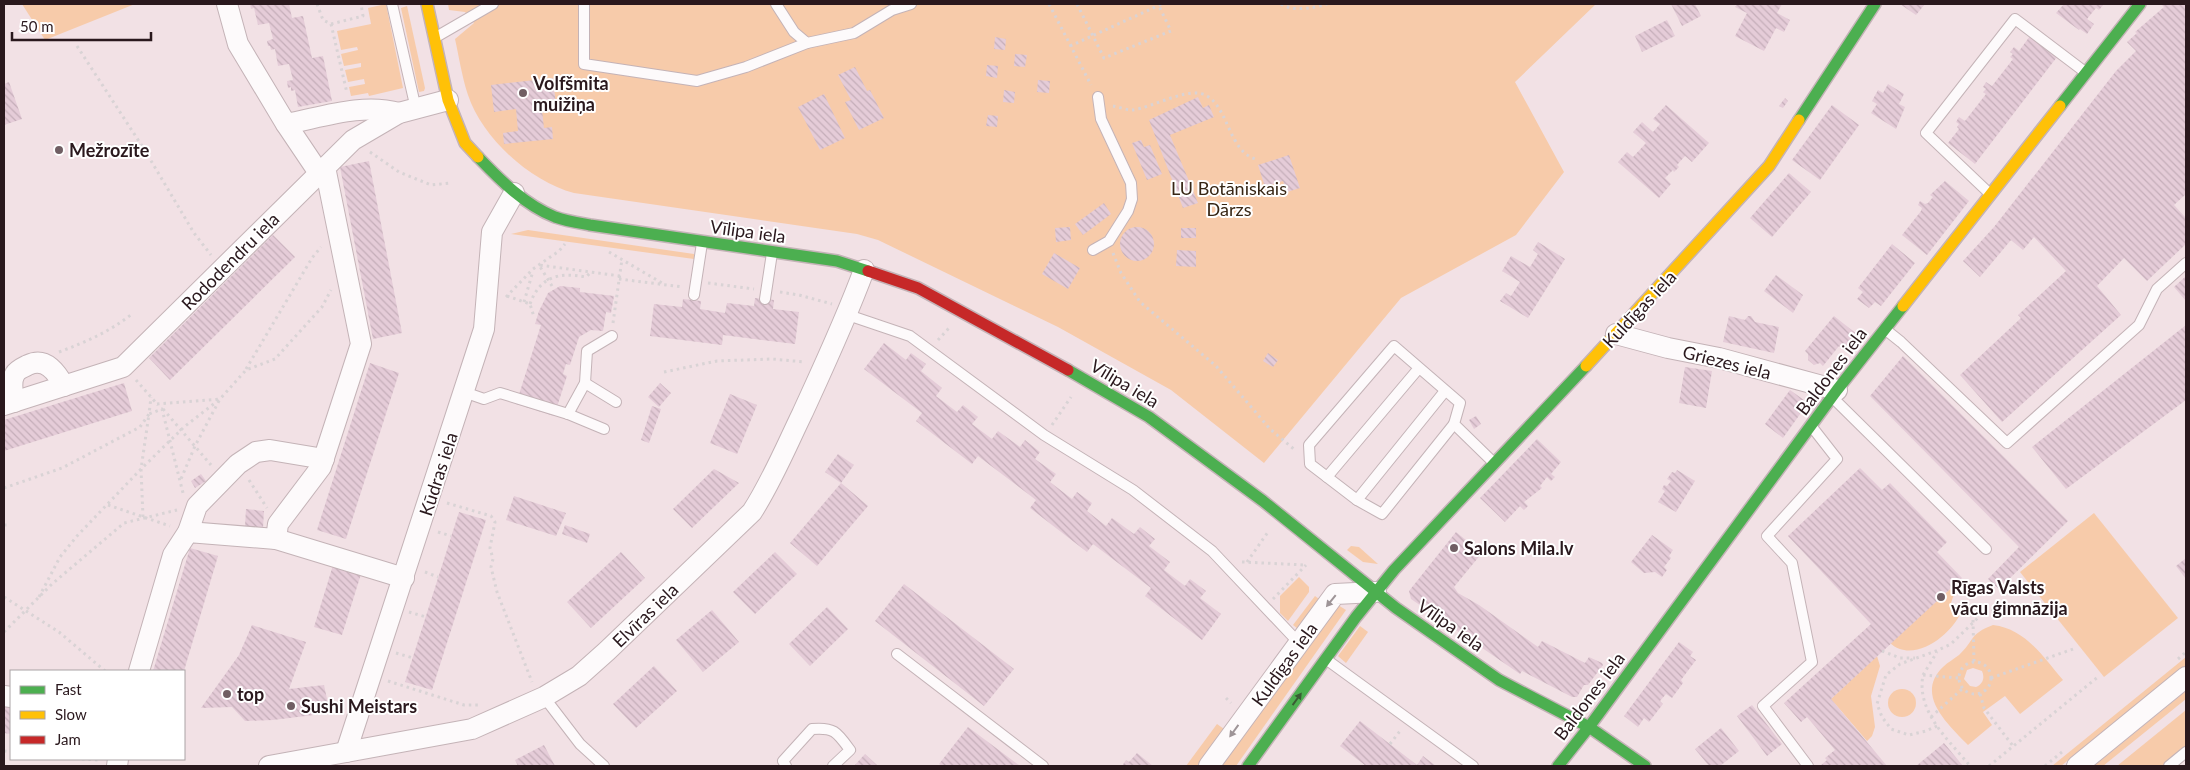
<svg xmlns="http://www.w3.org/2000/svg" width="2190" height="770" viewBox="0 0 2190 770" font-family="Lato,sans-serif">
  <defs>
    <pattern id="building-back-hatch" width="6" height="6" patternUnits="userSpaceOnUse" patternTransform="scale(1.25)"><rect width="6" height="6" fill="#e5ccd8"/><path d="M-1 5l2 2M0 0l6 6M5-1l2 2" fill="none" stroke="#c5aeb9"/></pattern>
  </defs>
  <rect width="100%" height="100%" fill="#f2e1e5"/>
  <g fill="#f7cbaa" fill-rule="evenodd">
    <path d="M22 4H135L45 40Z"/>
    <path d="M386 4 403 88 369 96 368 93 351 96 349 87 365 84 364 79 348 82 345 70 361 67V63L344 66 341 54 358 50 357 47 341 50 337 31 371 24 368 8Z"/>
    <path d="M448 4H1596L1515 82 1564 172 1516 235 1401 298 1264 463 1171 390 1058 327 878 240 857 234 574 193C531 182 482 138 468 95 462 77 459 57 455 39L474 23 465 12 449 10Z"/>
    <path d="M407 6 425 88 424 91 419 92 401 8Z"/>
    <path d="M528 230 694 254V259L511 234Z"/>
    <path d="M2094 513 2178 618 2104 677 2020 572Z"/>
    <path d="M1351 546 1359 547 1378 564 1363 562 1347 550Z"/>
    <path d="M1299 577 1309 587V592L1288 621 1280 613V596Z"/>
    <path d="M1959 581 1962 592 1954 594 1951 603 1955 609 1962 610C1953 634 1914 665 1890 643Z"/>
    <path d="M1315 596 1319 599 1298 629 1293 625Z"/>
    <path d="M1338 605 1346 610 1236 766H1222Z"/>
    <path d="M1993 625C2026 629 2043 657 2063 680L2020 714 2005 696 1983 712 1992 725 1968 745C1949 725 1914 695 1943 667 1948 662 1954 659 1959 655 1975 640 1969 634 1993 625ZM1973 668 1982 671C1985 678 1983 684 1976 687L1970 686 1964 679 1967 670Z"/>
    <path d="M1360 626 1368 632 1346 663 1338 656Z"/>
    <path d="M1877 656 1880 666 1871 696 1875 727 1872 736 1867 741 1831 699Z"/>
    <path d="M2186 657V665L2061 766H2052Z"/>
    <circle cx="1902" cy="703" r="14"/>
    <path d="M2186 691V699L2103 766H2094Z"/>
    <path d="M2186 710V747L2162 766H2117Z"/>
    <path d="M1217 724 1224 729 1197 766H1186Z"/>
  </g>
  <g fill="url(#building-back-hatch)">
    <path d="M250 4H289L292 18 303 16 312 58 323 56 332 101 298 107 295 90 291 91V87L288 88 287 81 293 80 289 64 278 66 275 49 271 50 270 46H268L267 41 273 39 269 23 258 25 254 8 251 9Z"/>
    <path d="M1671 4H1695L1701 16 1682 26Z"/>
    <path d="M1737 4H1782L1777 13 1790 20 1784 32 1776 28 1764 51 1735 36 1747 13 1735 7Z"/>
    <path d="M1900 4H1925L1916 15Z"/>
    <path d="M2064 4H2104L2099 10 2096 8 2087 19 2094 24 2087 34 2080 29 2079 30 2056 13Z"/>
    <path d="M2161 4H2186V194L2174 205 2186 218V244L2147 281 2124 258 2097 286 2121 315 2002 422 1960 375 2021 318 2018 315 2066 271 2034 237 2023 250 2011 240 1980 277 1963 261 1994 227 2116 71 2136 51 2127 42 2137 33 2135 32 2164 7Z"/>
    <path d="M1667 20 1675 36 1642 52 1635 36Z"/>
    <path d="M2030 36 2057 57 1975 164 1948 143 1959 129 1957 127 1959 124 1956 122 1959 117 1965 121 1986 94 1983 92 1986 89 1983 87 1986 82 1992 86 2013 59 2010 57 2013 54 2010 52 2014 47 2019 51Z"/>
    <path d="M995 37 1006 39 1005 50 994 49Z"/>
    <path d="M1015 54 1027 55 1025 67 1014 66Z"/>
    <path d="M987 65 998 66 997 78 986 76Z"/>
    <path d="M855 67 867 91 870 90 884 118 859 130 845 102 851 100 838 75Z"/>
    <path d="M553 78 556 105 534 107V111L542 110 544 128 552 127 553 139 504 144 503 133 518 131 516 109 494 112 491 85Z"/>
    <path d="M1038 80 1050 81 1049 93 1037 92Z"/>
    <path d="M9 82 22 119 4 125V84Z"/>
    <path d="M1888 84 1904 94 1899 104 1905 107 1896 129 1871 113 1877 104 1872 101 1878 90 1883 93Z"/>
    <path d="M1004 90 1015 92 1014 103 1003 102Z"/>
    <path d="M824 94 845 138 820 150 798 107Z"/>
    <path d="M1198 97 1203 108 1209 105 1214 117 1170 135 1198 203 1183 208 1149 120Z"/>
    <path d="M1785 98 1788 101 1783 108 1779 106Z"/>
    <path d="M1666 105 1709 143 1692 162 1685 156 1677 165 1679 167 1674 172 1673 170 1665 178 1671 184 1659 198 1618 162 1627 152 1633 157 1646 143 1633 132 1642 122 1653 132 1660 124 1653 119Z"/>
    <path d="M1832 105 1859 125 1820 180 1792 160Z"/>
    <path d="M988 115 998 116 997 127 986 126Z"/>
    <path d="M1141 140 1144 147 1150 145 1162 174 1147 180 1132 143Z"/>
    <path d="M1289 155 1300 188 1287 192 1283 181 1265 187 1258 165Z"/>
    <path d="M369 161 402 333 373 339 340 167Z"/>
    <path d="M1789 173 1811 192 1772 237 1750 218Z"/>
    <path d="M1945 181 1969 201 1927 255 1902 235 1921 211 1922 208 1918 205 1920 201 1925 204 1928 203 1933 197 1930 195Z"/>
    <path d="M1104 203 1111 214 1083 235 1075 224Z"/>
    <circle cx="1137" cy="244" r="17"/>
    <path d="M1070 227 1071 240 1056 242 1055 228Z"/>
    <rect x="1181" y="228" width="15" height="10"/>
    <path d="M273 235 295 257 170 380 149 358Z"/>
    <path d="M1538 242 1565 259 1528 318 1500 301 1506 293 1511 296 1520 282 1502 271 1511 256 1530 267 1538 254 1533 250Z"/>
    <path d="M1892 244 1915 263 1881 306 1875 302 1869 308 1857 299 1863 292 1858 288Z"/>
    <path d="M1177 250 1196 251V267L1176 266Z"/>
    <path d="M1054 253 1080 268 1068 289 1042 274Z"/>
    <path d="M1776 275 1803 295 1793 313 1764 291Z"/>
    <path d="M2186 276V301L2174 287Z"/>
    <path d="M560 286 580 288V292L614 296 611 313 606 312 603 331 591 330 579 337 570 365 566 364 563 374 567 376 554 416 516 404 541 325 535 324 539 311 548 293Z"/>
    <path d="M755 298 774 300 773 309 799 312 795 344 723 335 722 345 650 336 654 304 682 307 683 299 701 301 700 309 725 313 727 303 754 306Z"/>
    <path d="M1729 316 1745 320 1748 316H1751L1755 322 1779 327 1774 353 1723 342Z"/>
    <path d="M1834 316 1858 335 1845 351 1839 346 1823 366 1820 363 1814 365 1808 360V354L1805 351Z"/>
    <path d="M2186 325V400L2066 489 2032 447Z"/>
    <path d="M884 343 906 360 911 353 926 364 921 371 942 388 936 396 957 412 963 405 978 417 972 424 992 439 998 431 1020 447 1025 440 1040 452 1035 459 1056 474 1050 482 1072 499 1077 492 1092 503 1087 511 1106 526 1112 518 1134 534 1140 527 1155 539 1149 546 1170 562 1164 570 1185 586 1190 579 1206 591 1200 598 1221 614 1202 640 1145 596 1151 588 1093 544 1087 552 1030 508 1036 500 978 456 972 464 916 421 922 413 864 369Z"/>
    <path d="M1268 353 1278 360 1273 367 1263 361Z"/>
    <path d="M1903 356 2068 521 1999 589 1988 579 2019 547 1870 396Z"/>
    <path d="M370 363 399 373 346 539 317 530Z"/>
    <path d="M1685 367 1712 371 1706 408 1679 403Z"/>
    <path d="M124 383 132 411 4 451V420Z"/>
    <path d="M660 383 671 393 659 407 648 397Z"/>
    <path d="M1790 390 1808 403 1783 438 1765 424Z"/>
    <path d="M730 394 757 405 737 454 710 443Z"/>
    <path d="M652 406 661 409 649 443 641 440Z"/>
    <path d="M1476 416 1481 424 1474 429 1469 420Z"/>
    <path d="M1537 439 1561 462 1551 474 1555 477 1551 481 1547 477 1540 486 1542 488 1524 502 1528 506 1524 510 1520 506 1505 522 1480 498Z"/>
    <path d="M838 454 854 465 841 483 825 472Z"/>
    <path d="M1860 468 1882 490 1890 483 1947 542 1937 552 1962 578 1831 699 1887 766H1820L1827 760 1825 758 1835 750 1807 717 1801 722 1784 703 1871 624 1788 536Z"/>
    <path d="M714 469 739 483 692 528 673 509Z"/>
    <path d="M1677 470 1695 481 1676 512 1658 502 1665 491 1662 489 1664 485 1667 486 1671 481 1667 479 1672 472 1675 473Z"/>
    <path d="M201 474 206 481 195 488 191 481Z"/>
    <path d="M841 483 868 506 817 566 790 543Z"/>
    <path d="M514 496 566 513 556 536 506 520Z"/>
    <path d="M246 509 264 511 263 528 245 526Z"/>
    <path d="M459 512 486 520 432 690 405 682Z"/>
    <path d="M565 525 590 534 587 543 562 534Z"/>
    <path d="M1456 532 1482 553 1454 587 1458 593 1479 605 1538 647 1542 641 1585 663 1589 657 1602 663 1603 665 1588 685H1584L1577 697H1572L1522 671 1520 674 1411 599 1409 591Z"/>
    <path d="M1652 535 1673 550 1669 556 1671 558 1664 567 1667 570 1662 577 1655 572 1644 573 1631 562Z"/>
    <path d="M190 548 218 556 184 671H153Z"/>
    <path d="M621 552 645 578 591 628 567 602Z"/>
    <path d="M775 552 797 574 755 614 733 592Z"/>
    <path d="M2186 558V579L2176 566Z"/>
    <path d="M334 562 362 571 342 635 314 627Z"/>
    <path d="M904 584 1014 669 984 706 875 621Z"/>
    <path d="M827 607 848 629 810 666 789 644Z"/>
    <path d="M712 610 739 642 703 672 676 640Z"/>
    <path d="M252 625 306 642 289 689 324 685 330 713 273 720 245 721 232 707 201 708 239 655Z"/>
    <path d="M1679 642 1693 652 1690 656 1696 660 1681 680 1683 683 1672 698 1666 694 1660 701 1663 704 1649 722 1644 718 1638 727 1624 716Z"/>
    <path d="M654 666 677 691 636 728 613 704Z"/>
    <path d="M4 703H11V734L4 733Z"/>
    <path d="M1752 705 1782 744 1767 756 1737 716Z"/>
    <path d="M1360 721 1417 765 1423 756 1436 766H1366L1340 746Z"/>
    <path d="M968 727 1020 766H942L939 764Z"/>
    <path d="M1721 728 1739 751 1720 766H1709L1695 749Z"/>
    <path d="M1944 743 1963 766H1916Z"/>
    <path d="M544 745 555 766H518L515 760Z"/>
    <path d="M1137 753 1153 766H1122L1126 760 1129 762Z"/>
    <path d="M865 754 878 766H854Z"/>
  </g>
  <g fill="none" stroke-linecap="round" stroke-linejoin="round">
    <defs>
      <g id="lane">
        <path d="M392 4 416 109"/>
        <path d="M584 4V64L697 81 746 67 807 43"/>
        <path d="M776 4 794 32 807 43 854 33 892 10 911 4"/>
        <path d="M436 37 493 4"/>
        <path d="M1989 193 1926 133 2015 19 2085 72"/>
        <path d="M1093 250 1109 241 1128 211 1132 199 1131 183 1101 119 1098 97"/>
        <path d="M694 295 702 243"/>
        <path d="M765 299 772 253"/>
        <path d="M848 315 910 336 1044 435 1133 490 1212 551 1299 643"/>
        <path d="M1886 330 1901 342 2007 443 2139 325 2157 289 2186 263"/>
        <path d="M1419 368 1327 477 1310 464 1309 445 1394 346C1416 365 1438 384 1460 403L1454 424 1494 463"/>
        <path d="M585 383 616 402"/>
        <path d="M464 392 484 399 500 393 568 414 604 429"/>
        <path d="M1833 398 1986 549"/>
        <path d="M568 414 585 383 587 351 612 336"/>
        <path d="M1327 477 1357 500 1445 391"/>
        <path d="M1357 500 1382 514 1454 424"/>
        <path d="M897 654 1043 766"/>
        <path d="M1327 660 1473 766"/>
        <path d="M544 697 580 744 604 766"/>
        <path d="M786 766 783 761 812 729C834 727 837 732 850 750L833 766"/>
        <path d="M1808 766 1763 706 1812 662 1792 563 1767 536 1837 459 1812 427"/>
        <path d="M2169 766 2186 752"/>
      </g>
      <g id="street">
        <path d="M227 4 238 44 286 124 319 173"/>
        <path d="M286 124C323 117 362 103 399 113"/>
        <path d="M1616 334 1668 348 1719 358 1837 390"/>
        <path d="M14 402C13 394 10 382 15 374 17 370 24 367 28 365 45 357 56 371 64 386"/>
        <path d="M4 405 123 367 353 140 399 113 448 100"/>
        <path d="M188 532 197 506 238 464 256 452 270 450 324 459"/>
        <path d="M276 539 278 524 321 467 361 344 325 167"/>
        <path d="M139 671 173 555 188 532 276 539 404 578"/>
        <path d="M4 696 11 697"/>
        <path d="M346 752 484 329 492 232 514 193"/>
        <path d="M117 766 118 759"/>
        <path d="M269 766 472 729 544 697 579 676 607 651 752 512C772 481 786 447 802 414 824 366 846 319 864 270"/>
        <path d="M1209 766 1335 594 1376 592"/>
        <path d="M2077 766 2186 677"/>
      </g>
      <g id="fast">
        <path d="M2060 106 2140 4"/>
        <path d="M1799 120 1875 4"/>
        <path d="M478 157C501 181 525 205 555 217 566 221 579 223 590 225L837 261 868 271"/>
        <path d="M1068 370 1149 417 1263 501 1396 608 1499 680 1589 727 1645 766"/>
        <path d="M1248 766 1356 617 1394 570 1586 366"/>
        <path d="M1558 766 1589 727 1837 390 1903 306"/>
      </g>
      <g id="slow">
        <path d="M427 4 448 100 465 143 478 157"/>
        <path d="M1903 306 2060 106"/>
        <path d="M1586 366 1769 166 1799 120"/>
      </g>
      <path id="jam" d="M868 271 918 288 1068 370"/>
    </defs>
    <use href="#lane" stroke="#c4b3b7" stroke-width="12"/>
    <use href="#street" stroke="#c4b3b7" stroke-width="22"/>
    <use href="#fast" stroke="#c4b3b7" stroke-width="14"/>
    <use href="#slow" stroke="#c4b3b7" stroke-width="14"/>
    <use href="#jam" stroke="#c4b3b7" stroke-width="14"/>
    <g stroke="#d9d3d5" stroke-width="3" stroke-dasharray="2.5 4" stroke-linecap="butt">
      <path d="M317 4 323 20 331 24 347 93"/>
      <path d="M1049 4 1091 85"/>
      <path d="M1077 4 1104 58 1171 31 1158 4"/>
      <path d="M1281 4C1293 12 1314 8 1327 4"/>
      <path d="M331 24 363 16 361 4"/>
      <path d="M77 46 144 149 194 233 211 255"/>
      <path d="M1070 46 1162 4"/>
      <path d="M1113 106C1119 107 1126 110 1132 110 1152 108 1190 85 1207 96 1229 109 1229 152 1256 159"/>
      <path d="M370 152 399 172 431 185 450 183"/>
      <path d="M609 252 662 283"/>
      <path d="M1113 253 1121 273 1140 302 1216 366 1270 429 1295 450"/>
      <path d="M619 279 683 287"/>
      <path d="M708 283 754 289"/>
      <path d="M552 286 539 265 620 276"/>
      <path d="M780 292 799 295 832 304"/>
      <path d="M507 296 530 304 534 317"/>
      <path d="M506 297 533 269 559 251 565 244"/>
      <path d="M524 302 533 271"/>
      <path d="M530 304C540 276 559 272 586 277L591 272"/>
      <path d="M613 323 622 259"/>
      <path d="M938 340 949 328"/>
      <path d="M59 352C86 342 109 332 132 314"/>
      <path d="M246 369 312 258 321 247"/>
      <path d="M664 372 717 361 772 359 805 362"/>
      <path d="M136 380 158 405"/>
      <path d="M157 404 220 399 195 446 181 479"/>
      <path d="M163 409 211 465"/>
      <path d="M1052 425 1071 397"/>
      <path d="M249 480 267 508"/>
      <path d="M4 488 62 468 140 427 149 414 151 397"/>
      <path d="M447 503 491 516 495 522 490 548 493 559 491 567 497 592 532 682"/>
      <path d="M108 505 170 526"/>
      <path d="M143 517 141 469 149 414 162 409 183 493"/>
      <path d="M4 525H7"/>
      <path d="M438 532 451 536"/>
      <path d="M1242 562 1305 565"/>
      <path d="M1247 562 1268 532"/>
      <path d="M425 572 438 577"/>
      <path d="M4 597 59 632 105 671"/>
      <path d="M39 597 60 557 77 536 141 469 184 427 220 399 246 370 275 359 322 307 331 290"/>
      <path d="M1273 599 1306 565"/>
      <path d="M409 612 426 617"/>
      <path d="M1973 620 1974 662"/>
      <path d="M4 632 52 584 124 523 177 510"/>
      <path d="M1882 651 1900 658H1915"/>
      <path d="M396 653 413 658"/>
      <path d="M2178 659 2186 652"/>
      <circle cx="1975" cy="678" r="16"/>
      <path d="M1923 675 1937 652"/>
      <path d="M1958 678 1923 675C1916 712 1949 740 1970 766"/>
      <path d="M1991 678 2076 648"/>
      <path d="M388 681 464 705H478"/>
      <path d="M1980 694 1984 708 2013 746"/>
      <path d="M1226 698 1231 703"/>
      <path d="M1931 717 1962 689"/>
      <path d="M1937 726 1926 731 1909 735 1891 729 1882 717 1877 704 1886 675 1900 664 1936 651 1951 644 1985 611 1996 609 2028 611 2045 604"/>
      <path d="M1390 744 1400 731"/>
      <path d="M4 751 11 752"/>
      <path d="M82 759 99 760"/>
      <path d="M1989 766 2099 676"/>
      <path d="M2045 766 2062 752"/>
    </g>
    <use href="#lane" stroke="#fdfafb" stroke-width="10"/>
    <use href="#street" stroke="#fdfafb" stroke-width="20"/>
    <use href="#fast" stroke="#4caf50" stroke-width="11"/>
    <use href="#slow" stroke="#ffc107" stroke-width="11"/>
    <use href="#jam" stroke="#c62828" stroke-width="11"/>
  </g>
  <defs><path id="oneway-solid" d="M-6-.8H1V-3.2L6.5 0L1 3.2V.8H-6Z" transform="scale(1.25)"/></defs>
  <g fill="#9e9497">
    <use href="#oneway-solid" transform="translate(1331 601) rotate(129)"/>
    <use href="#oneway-solid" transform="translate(1234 731) rotate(126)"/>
  </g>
  <use fill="#395c34" href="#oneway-solid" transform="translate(1297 699) rotate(-54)"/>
  <g fill="#705e63" stroke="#fff" stroke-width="2">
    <circle cx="523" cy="93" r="5"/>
    <circle cx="59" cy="150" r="5"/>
    <circle cx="1454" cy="548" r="5"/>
    <circle cx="1941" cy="597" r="5"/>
    <circle cx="227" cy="694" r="5"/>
    <circle cx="291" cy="706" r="5"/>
  </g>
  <g text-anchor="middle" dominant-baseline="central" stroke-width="4" stroke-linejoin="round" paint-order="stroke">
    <g font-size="18" font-weight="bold" fill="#2a181d" stroke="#fff" text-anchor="start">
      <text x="533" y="83">Volfšmita<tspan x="533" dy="21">muižiņa</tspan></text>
      <text x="69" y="150">Mežrozīte</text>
      <text x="1464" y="548">Salons Mila.lv</text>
      <text x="1951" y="587">Rīgas Valsts<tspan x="1951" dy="21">vācu ģimnāzija</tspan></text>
      <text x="237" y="694">top</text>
      <text x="301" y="706">Sushi Meistars</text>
    </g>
    <g font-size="18" fill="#372615" stroke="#fff">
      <text x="1229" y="188">LU Botāniskais<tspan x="1229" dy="21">Dārzs</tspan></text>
    </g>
    <g font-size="18" fill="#2a181d" stroke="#fff">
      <text transform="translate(748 231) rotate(8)">Vīlipa iela</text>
      <text transform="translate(230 261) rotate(-45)">Rododendru iela</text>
      <text transform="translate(1639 309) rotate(-47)">Kuldīgas iela</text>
      <text transform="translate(1727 362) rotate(14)">Griezes iela</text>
      <text transform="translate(1831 371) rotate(-53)">Baldones iela</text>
      <text transform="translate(1125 383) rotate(31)">Vīlipa iela</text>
      <text transform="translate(438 474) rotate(-72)">Kūdras iela</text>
      <text transform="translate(645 615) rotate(-44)">Elvīras iela</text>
      <text transform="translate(1451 625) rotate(35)">Vīlipa iela</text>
      <text transform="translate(1284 664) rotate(-54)">Kuldīgas iela</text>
      <text transform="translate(1589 696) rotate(-53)">Baldones iela</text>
    </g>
  </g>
  <rect width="2190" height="770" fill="none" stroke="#2a181d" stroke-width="10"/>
  <rect x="10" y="670" width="175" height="90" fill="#ffffff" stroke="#aaa3a5"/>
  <rect x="20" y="686" width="25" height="8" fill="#4caf50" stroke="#aaa3a5"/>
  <text x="55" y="695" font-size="15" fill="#2a181d">Fast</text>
  <rect x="20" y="711" width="25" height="8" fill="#ffc107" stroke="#aaa3a5"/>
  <text x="55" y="720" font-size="15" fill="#2a181d">Slow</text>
  <rect x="20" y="736" width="25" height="8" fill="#c62828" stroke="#aaa3a5"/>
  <text x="55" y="745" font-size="15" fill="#2a181d">Jam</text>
  <path d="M12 32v8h139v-8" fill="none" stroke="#2a181d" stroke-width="2.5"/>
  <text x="20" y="32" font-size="15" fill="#2a181d" stroke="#ffffff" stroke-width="4" paint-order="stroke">50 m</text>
</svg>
